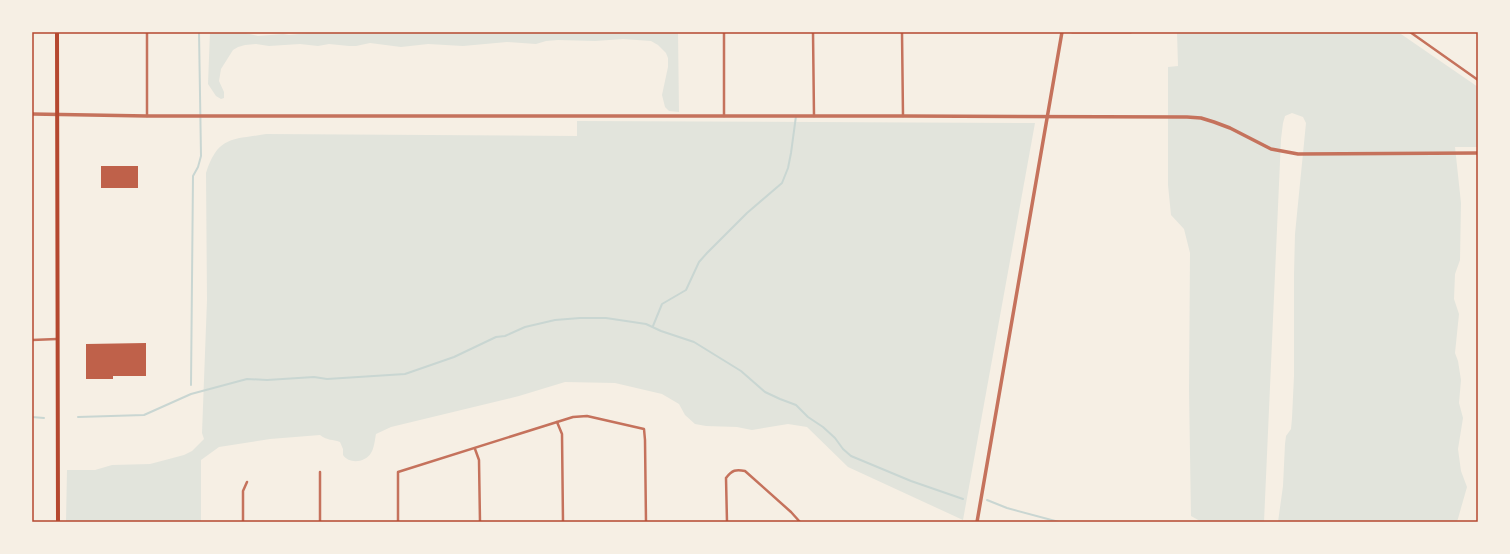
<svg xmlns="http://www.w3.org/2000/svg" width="1510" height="554" viewBox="0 0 1510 554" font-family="'DM Sans',sans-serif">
  <rect width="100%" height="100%" fill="#f6efe4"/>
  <g fill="#e2e4dc">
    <path d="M210 32H241L258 36 283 34 289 35 319 32H678L679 112 669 111 665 107 662 95 668 67V58L666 53 658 45 651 41 623 39 595 41 558 40 546 41 536 44 507 42 463 46 428 44 401 47 370 43 356 46H349L329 44 318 46 300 44 269 46 256 44 245 45 238 47 233 50 221 69 219 81 224 92V98L221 99 216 96 208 84Z"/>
    <path d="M1177 32H1398L1478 87V147H1455L1461 203 1460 260 1455 274 1454 299 1459 314 1455 353 1458 361 1461 380 1459 403 1463 418 1458 449 1461 471 1467 487 1457 522H1278L1283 486 1285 444 1286 436 1291 429 1292 418 1294 376V274L1295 234 1306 123 1303 117 1292 113 1285 116 1283 123 1281 139 1264 522H1211L1200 521 1191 516 1189 390 1190 253 1184 229 1171 215 1168 185V67L1178 66Z"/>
    <path d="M577 121 1035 123 963 520 848 467 807 427 788 424 752 430 737 427 706 426 695 424 685 415 679 404 662 394 615 383 565 382 519 396 391 427 376 434C375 439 374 449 371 453 365 463 349 464 343 455V449L340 442C332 439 328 441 320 435L270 439 219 447 201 460V522H66L67 470H95L112 465 150 464 169 459 184 455 192 451 204 439 202 433 207 300 206 173C218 136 232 140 266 134L577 136Z"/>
  </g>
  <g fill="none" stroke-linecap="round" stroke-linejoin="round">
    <g stroke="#c9d6d2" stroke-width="2">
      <path d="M653 326 662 304 686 290 699 262 707 253 747 213 782 183 788 168 791 153 796 116"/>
      <path d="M191 385 193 176 198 167 201 156 199 32"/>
      <path d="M32 417 44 418"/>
      <path d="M78 417 144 415 191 394 247 379 267 380 314 377 327 379 405 374 454 357 496 337 505 336 525 327 555 320 580 318H606L646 324 661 331 694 342 741 371 765 392 780 399 796 405 808 417 823 427 835 438 843 449 851 456 911 481 963 499"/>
      <path d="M987 500 1007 508 1059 522"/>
    </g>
  </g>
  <g fill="#bf614a">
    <rect x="101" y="166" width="37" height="22"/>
    <path d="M146 343V376H113V379H86V344Z"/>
  </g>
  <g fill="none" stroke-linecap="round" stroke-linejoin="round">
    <g stroke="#c5725c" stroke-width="2.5">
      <path d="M724 32V116"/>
      <path d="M813 32 814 116"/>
      <path d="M902 32 903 116"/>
      <path d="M1072 32H1131"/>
      <path d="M1410 32 1478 80"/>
      <path d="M147 116V32"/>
      <path d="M32 340 57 339"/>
      <path d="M557 422 562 434 563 522"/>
      <path d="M475 449 479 460 480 522"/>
      <path d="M243 522V491L247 482"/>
      <path d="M320 522V472"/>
      <path d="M398 522V472L573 417 587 416 644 429 645 440 646 522"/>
      <path d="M727 522 726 478C732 470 736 469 745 471L791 512 800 522"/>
    </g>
    <g stroke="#c5725c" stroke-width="3.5">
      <path d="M32 114 147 116H903L1187 117 1201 118 1214 122 1230 128 1271 149 1298 154 1478 153"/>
      <path d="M977 522 1062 32"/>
    </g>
    <path stroke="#b5482f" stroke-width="4" d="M57 32 58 522"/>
  </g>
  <rect width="1510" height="554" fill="none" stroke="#f6efe4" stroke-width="66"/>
  <rect x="33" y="33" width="1444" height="488" fill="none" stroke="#b5482f" stroke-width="1.5"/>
</svg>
